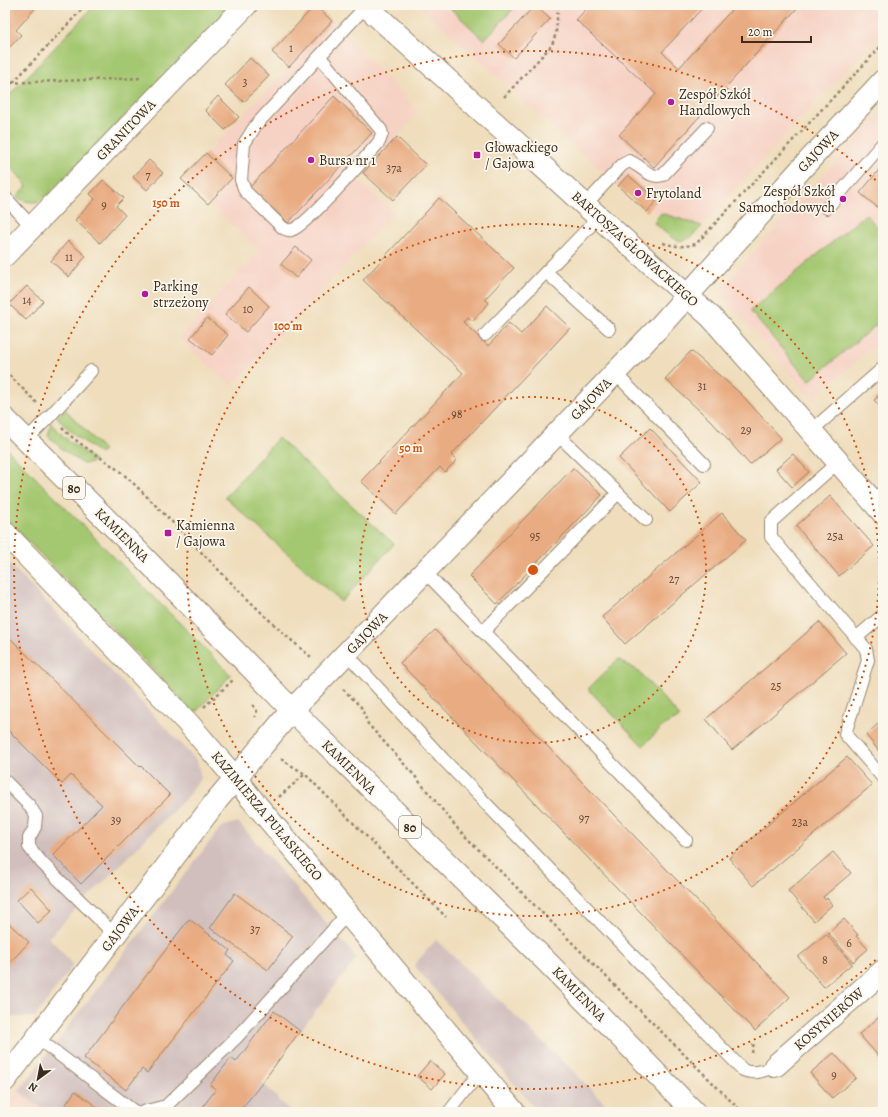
<svg xmlns="http://www.w3.org/2000/svg" width="888" height="1117" viewBox="0 0 888 1117" font-family="Alegreya,serif">
  <rect width="100%" height="100%" fill="#fbf7ec"/>
  <filter id="ink" filterUnits="userSpaceOnUse"><feTurbulence type="fractalNoise" baseFrequency=".025" numOctaves="2"/><feDisplacementMap in="SourceGraphic" scale="8" xChannelSelector="R" yChannelSelector="G"/><feConvolveMatrix kernelMatrix="1 2 1 2 8 2 1 2 1" color-interpolation-filters="sRGB"/></filter>
  <filter id="wash" filterUnits="userSpaceOnUse"><feTurbulence type="fractalNoise" baseFrequency=".012" numOctaves="4" result="noise"/><feDisplacementMap in="SourceGraphic" scale="16" xChannelSelector="R" yChannelSelector="G"/><feGaussianBlur stdDeviation="0.9" result="paint"/><feColorMatrix in="noise" values="0 0 0 0 0 0 0 0 0 0 0 0 0 0 0 0 0 1.4 0 .05"/><feComposite in="paint" operator="in"/></filter>
  <g filter="url(#wash)">
    <rect width="100%" height="100%" fill="#efddbb"/>
    <g fill="#f6d2c4">
      <path d="M418 5H883V30L702 226 649 209 657 200 628 175 618 186Z"/>
      <path d="M332 21 419 112 357 179 394 213 232 386 179 339 259 250 181 179 284 73Z"/>
      <path d="M883 110V338L812 399 721 294V288Z"/>
      <path d="M19 1091 46 1112H5V1110Z"/>
    </g>
    <g fill="#d1bfbe">
      <path d="M5 559 197 761 201 778 187 797 49 937 73 965 35 1017H5Z"/>
      <path d="M238 822 357 958 300 1031 262 1082 291 1112H46L19 1091 221 827Z"/>
      <path d="M436 940 573 1071 613 1112H538L414 965Z"/>
    </g>
    <g fill="#a4c871" stroke="#707948">
      <path d="M95 5H233L59 183C45 198 37 209 16 197L27 186 5 159V100Z"/>
      <path d="M447 5H517L484 40Z"/>
      <path d="M661 213 702 226C680 251 675 240 654 223Z"/>
      <path d="M866 214 883 234V319L809 381 750 311Z"/>
      <path d="M65 409 104 450 100 454 69 430 57 417Z"/>
      <path d="M51 423 64 437 94 460 91 463 83 464 62 449 48 436Z"/>
      <path d="M278 438 394 544 341 602 225 497Z"/>
      <path d="M5 447 231 675 197 711 193 712 98 613 5 518Z"/>
      <path d="M618 659 639 672 680 717 663 726 643 746 588 689Z"/>
    </g>
    <g id="blocks">
      <g fill="#e9ac82">
        <path d="M5 5H38L16 30 21 35 8 49 5 47Z"/>
        <path d="M315 5 332 21 289 67 272 52Z"/>
        <path d="M535 5 550 19 514 58 499 44Z"/>
        <path d="M590 5H705L662 52 679 68 736 5H800L654 167 619 135 656 94 576 20Z"/>
        <path d="M250 58 269 76 244 102 225 85Z"/>
        <path d="M218 96 239 117 225 130 205 110Z"/>
        <path d="M334 96 372 133 288 223 250 187Z"/>
        <path d="M397 137 426 165 393 200 363 173Z"/>
        <path d="M206 153 232 178 208 204 181 179Z"/>
        <path d="M149 160 163 173 147 190 133 177Z"/>
        <path d="M883 165V212L860 193Z"/>
        <path d="M628 175 657 200 647 212 618 186Z"/>
        <path d="M103 180 124 198 116 206 125 215 100 243 75 220 95 199 90 194Z"/>
        <path d="M439 198 514 268 485 299 489 303 472 321 467 317 463 322 488 346 509 323 521 334 547 306 570 328 451 455 457 460 445 472 440 467 396 514 361 481 463 373 363 280Z"/>
        <path d="M68 241 86 256 69 277 51 261Z"/>
        <path d="M296 247 311 260 296 278 281 264Z"/>
        <path d="M27 286 43 301 26 320 9 304Z"/>
        <path d="M249 287 269 306 246 332 225 314Z"/>
        <path d="M207 318 228 335 212 355 190 338Z"/>
        <path d="M691 351 741 394 781 438 750 465 711 421 665 379Z"/>
        <path d="M883 392V410L874 400Z"/>
        <path d="M650 428 702 482 670 512 619 458Z"/>
        <path d="M793 454 809 472 792 487 776 469Z"/>
        <path d="M573 468 602 495 497 604 469 576Z"/>
        <path d="M830 496 874 546 839 576 796 526Z"/>
        <path d="M722 513 746 540 625 644 602 617Z"/>
        <path d="M819 622 846 653 732 750 706 719Z"/>
        <path d="M435 630 790 997 755 1031 400 663Z"/>
        <path d="M5 633 140 767 141 766 170 795 81 884 53 855 102 805 71 775 62 784 5 727Z"/>
        <path d="M883 719V756L866 735Z"/>
        <path d="M847 757 872 785 753 886 729 858Z"/>
        <path d="M833 852 851 873 823 897 825 900 827 898 832 905 814 921 788 891Z"/>
        <path d="M31 887 52 910 38 923 17 900Z"/>
        <path d="M235 893 293 936 268 970 210 928Z"/>
        <path d="M189 919 230 950 227 955 234 961 147 1073 142 1069 126 1090 84 1058Z"/>
        <path d="M844 919 858 935 856 936 868 949 853 962 828 933Z"/>
        <path d="M5 920 29 942 5 968Z"/>
        <path d="M826 934 852 964 824 987 798 957Z"/>
        <path d="M274 1011 300 1031 262 1083 239 1112H199L216 1089 210 1085 231 1058 236 1062Z"/>
        <path d="M883 1014V1057L881 1059 859 1034Z"/>
        <path d="M834 1053 856 1078 832 1098 810 1073Z"/>
        <path d="M430 1061 445 1074 432 1089 417 1076Z"/>
        <path d="M75 1091 104 1112H65L62 1110Z"/>
      </g>
    </g>
  </g>
  <g filter="url(#ink)">
    <use href="#blocks" fill-opacity="0" stroke="#95846c" stroke-width="1"/>
    <g fill="none" stroke-linecap="round" stroke-linejoin="round">
      <defs>
        <g id="service">
          <path d="M320 57 381 130 382 134 379 142C366 157 305 228 291 230 288 231 286 229 283 228L245 191 241 180 244 144 256 125 366 6"/>
          <path d="M5 197 32 227"/>
          <path d="M585 205 622 165 629 161C641 165 650 180 663 175L707 128"/>
          <path d="M827 208 883 143"/>
          <path d="M546 272 609 329"/>
          <path d="M485 335 599 217"/>
          <path d="M615 373 704 464"/>
          <path d="M811 431 883 368"/>
          <path d="M26 440 50 416 91 371"/>
          <path d="M838 462 771 522V537L866 649 868 660 845 734 883 778"/>
          <path d="M618 493 646 520"/>
          <path d="M425 572 686 840"/>
          <path d="M483 632 618 493 557 434"/>
          <path d="M856 638 883 615"/>
          <path d="M347 654 443 759 743 1070C753 1075 765 1071 775 1066"/>
          <path d="M5 781 29 805 36 816 35 827 29 838V847L42 863 115 935"/>
          <path d="M37 1038 135 1112"/>
          <path d="M143 1112 166 1106 237 1037 348 913"/>
          <path d="M449 1112 481 1071"/>
        </g>
        <g id="minor">
          <path d="M365 5 585 205 711 317 883 513"/>
          <path d="M5 255 246 5"/>
          <path d="M5 533 188 723 235 778 250 797 514 1112"/>
          <path d="M775 1066 883 971"/>
          <path d="M5 1080 217 800 292 710 660 326 802 168 883 81"/>
        </g>
        <path id="primary" d="M5 419 122 535 292 710 548 963 694 1112"/>
      </defs>
      <use href="#service" stroke="#95846c" stroke-width="14"/>
      <use href="#minor" stroke="#95846c" stroke-width="24"/>
      <use href="#primary" stroke="#95846c" stroke-width="24"/>
      <g stroke="#95846c" stroke-width="2.5" stroke-dasharray="3 3" stroke-linecap="butt">
        <path d="M5 83 142 78"/>
        <path d="M5 91 86 5"/>
        <path d="M504 97 552 45 556 33 558 5"/>
        <path d="M663 243C676 247 684 247 696 244L883 44"/>
        <path d="M5 371 38 404"/>
        <path d="M62 428C83 449 112 462 133 483 193 541 247 604 311 657"/>
        <path d="M343 689 361 707 368 724 414 775 458 829 742 1112"/>
        <path d="M253 705 257 711 255 717"/>
        <path d="M204 707 233 680"/>
        <path d="M281 759 305 774 446 917"/>
        <path d="M279 797 305 774"/>
        <path d="M752 1053 754 1042"/>
      </g>
      <use href="#service" stroke="#fff" stroke-width="12"/>
      <use href="#minor" stroke="#fff" stroke-width="22"/>
      <use href="#primary" stroke="#fff" stroke-width="22"/>
    </g>
  </g>
  <g fill="none" stroke="#d7540e" stroke-width="2" stroke-dasharray="2 4">
    <circle cx="533" cy="570" r="173"/>
    <circle cx="533" cy="570" r="346"/>
    <path d="M880 956A519 519 0 1 1 880 184"/>
  </g>
  <g fill="#b5179e" stroke="#fbf7ec" stroke-width="1.5">
    <circle cx="671" cy="102" r="4"/>
    <rect x="473" y="151" width="8" height="8" rx="2"/>
    <circle cx="311" cy="160" r="4"/>
    <circle cx="638" cy="193" r="4"/>
    <circle cx="843" cy="199" r="4"/>
    <circle cx="145" cy="294" r="4"/>
    <rect x="164" y="529" width="8" height="8" rx="2"/>
  </g>
  <g text-anchor="middle" dominant-baseline="central" stroke-width="3.5" stroke-linejoin="round" paint-order="stroke">
    <g font-size="12" fill="#664a37">
      <text x="291" y="48">1</text>
      <text x="245" y="82">3</text>
      <text x="394" y="168">37a</text>
      <text x="148" y="175">7</text>
      <text x="104" y="205">9</text>
      <text x="69" y="257">11</text>
      <text x="27" y="300">14</text>
      <text x="248" y="309">10</text>
      <text x="702" y="386">31</text>
      <text x="457" y="414">98</text>
      <text x="746" y="430">29</text>
      <text x="535" y="536">95</text>
      <text x="835" y="536">25a</text>
      <text x="674" y="579">27</text>
      <text x="776" y="686">25</text>
      <text x="584" y="818">97</text>
      <text x="116" y="820">39</text>
      <text x="800" y="822">23a</text>
      <text x="255" y="929">37</text>
      <text x="849" y="943">6</text>
      <text x="825" y="960">8</text>
      <text x="834" y="1075">9</text>
    </g>
    <g fill="#fbf7ec" stroke="#75685c" stroke-width="1">
      <rect x="63" y="477" width="22" height="22" rx="3"/>
      <rect x="399" y="816" width="22" height="22" rx="3"/>
    </g>
    <g font-size="13" font-weight="bold" fill="#3b2a1e">
      <text x="74" y="488">80</text>
      <text x="410" y="827">80</text>
    </g>
    <g font-size="14" fill="#3b2a1e" stroke="#fbf7ec" text-anchor="start">
      <text x="679" y="94">Zespół Szkół<tspan x="679" dy="16">Handlowych</tspan></text>
      <text x="485" y="147">Głowackiego<tspan x="485" dy="16">/ Gajowa</tspan></text>
      <text x="319" y="160">Bursa nr 1</text>
      <text x="835" y="191" text-anchor="end">Zespół Szkół<tspan x="835" dy="16">Samochodowych</tspan></text>
      <text x="646" y="193">Frytoland</text>
      <text x="153" y="286">Parking<tspan x="153" dy="16">strzeżony</tspan></text>
      <text x="176" y="525">Kamienna<tspan x="176" dy="16">/ Gajowa</tspan></text>
    </g>
    <g font-size="14" fill="#3b2a1e" stroke="#fbf7ec">
      <text transform="translate(126 130) rotate(-46)">GRANITOWA</text>
      <text transform="translate(818 151) rotate(-47)">GAJOWA</text>
      <text transform="translate(635 249) rotate(42)">BARTOSZA GŁOWACKIEGO</text>
      <text transform="translate(591 399) rotate(-46)">GAJOWA</text>
      <text transform="translate(122 535) rotate(45)">KAMIENNA</text>
      <text transform="translate(367 633) rotate(-46)">GAJOWA</text>
      <text transform="translate(349 767) rotate(45)">KAMIENNA</text>
      <text transform="translate(267 816) rotate(50)">KAZIMIERZA PUŁASKIEGO</text>
      <text transform="translate(120 929) rotate(-53)">GAJOWA</text>
      <text transform="translate(579 994) rotate(46)">KAMIENNA</text>
      <text transform="translate(829 1019) rotate(-41)">KOSYNIERÓW</text>
    </g>
  </g>
  <circle cx="533" cy="570" r="6" fill="#d7540e" stroke="#fbf7ec" stroke-width="2"/>
  <g font-size="12" text-anchor="middle" font-weight="bold" fill="#d7540e" stroke="#fbf7ec" stroke-width="3.5" stroke-linejoin="round" paint-order="stroke">
    <text x="166" y="207">150 m</text>
    <text x="288" y="330">100 m</text>
    <text x="411" y="452">50 m</text>
  </g>
  <rect width="888" height="1117" fill="none" stroke="#fbf7ec" stroke-width="20"/>
  <g transform="translate(38 1079) rotate(212)" stroke="#fbf7ec" stroke-width="3" paint-order="stroke">
  <path d="M0-3L7 15L0 10L-7 15Z" fill="#3b2a1e"/>
  <text y="-6" font-size="11" font-weight="bold" text-anchor="middle" fill="#3b2a1e">N</text>
  </g>
  <path d="M742 36v6h69v-6" fill="none" stroke="#3b2a1e" stroke-width="2"/>
  <text x="748" y="36" font-size="12" fill="#3b2a1e" stroke="#fbf7ec" stroke-width="3" paint-order="stroke">20 m</text>
</svg>
